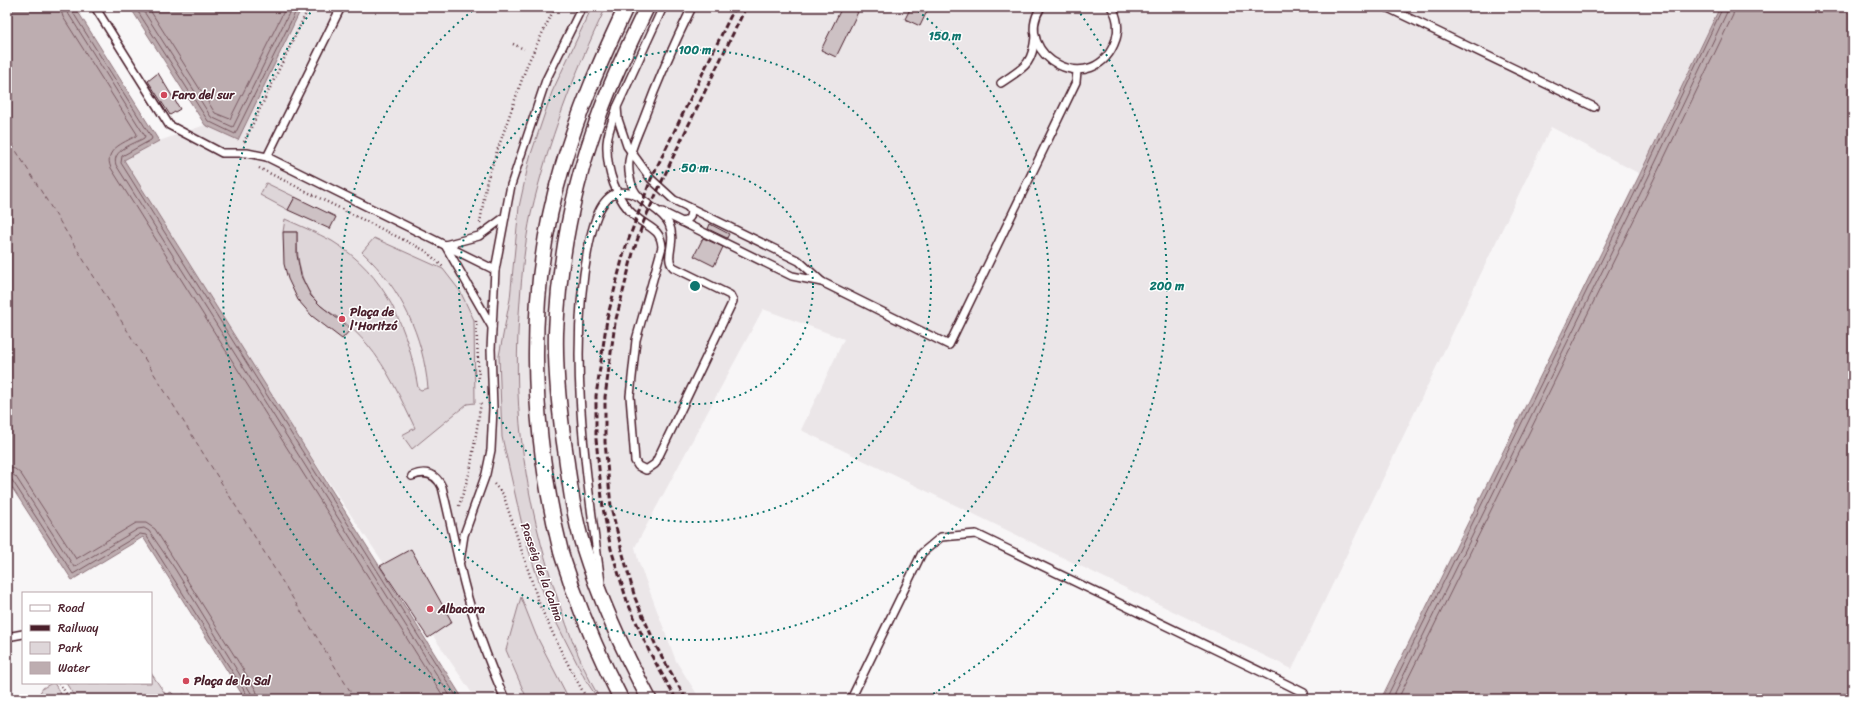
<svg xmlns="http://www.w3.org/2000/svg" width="1860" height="706" viewBox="0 0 1860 706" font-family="Sriracha,sans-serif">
  <rect width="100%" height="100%" fill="#f8f6f7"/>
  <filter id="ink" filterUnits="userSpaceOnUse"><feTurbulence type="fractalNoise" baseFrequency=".025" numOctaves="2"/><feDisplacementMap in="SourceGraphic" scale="8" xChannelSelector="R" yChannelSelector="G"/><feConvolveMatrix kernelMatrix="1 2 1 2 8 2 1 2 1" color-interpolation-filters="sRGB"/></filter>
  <g filter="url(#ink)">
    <path fill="#ebe6e8" d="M302 7H1720L1640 174 1551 127 1292 669 801 430 844 339 763 309 635 547 638 560 676 661 700 699H476L283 415 124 160 159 141 205 125 238 140Z"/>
    <g fill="#ded6d9" stroke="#947a82">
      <path d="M592 7H606C574 73 548 142 531 214 525 242 522 271 520 300 512 398 522 485 551 578 564 619 578 661 600 699H598L585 679 552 614 538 579 526 542 502 437 499 356 510 299 519 207 530 157 552 92Z"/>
      <path d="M266 183 295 197 288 210 260 195Z"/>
      <path d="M285 219C301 226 317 233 332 241 386 274 408 328 418 388L421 390 428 388C423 336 402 289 362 252L374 238 443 269 460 291 474 320 475 403 467 404 412 449 402 435 415 428C401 399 388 369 367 344 359 335 350 326 340 319 334 314 326 311 320 305 299 285 297 259 297 232H283Z"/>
      <path d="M521 597 536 635 569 699H527L506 650Z"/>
      <path d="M151 673 166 695 171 692 177 699 184 694 187 699H76L66 683H151Z"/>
      <path d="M52 683H54L64 699H36L43 688Z"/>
    </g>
    <g fill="#bdadb0" stroke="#8f747b">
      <path d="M7 7H75L159 141 124 160 463 699H245L143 537 72 580 7 480Z"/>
      <path d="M130 7H302L238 140 205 125Z"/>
      <path d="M1720 7H1853V699H1381L1640 174Z"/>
    </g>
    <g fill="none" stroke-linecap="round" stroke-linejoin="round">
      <g stroke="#785860" stroke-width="1">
        <path d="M60 7 63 17 137 134 136 136C123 143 103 150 111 168L445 699"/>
        <path d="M66 7 68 13 145 136 144 138C134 144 111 150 116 165L452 699"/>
        <path d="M71 7 72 11 152 138 151 140 122 156 121 163 458 699"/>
        <path d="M135 7 208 121 235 134 298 7"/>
        <path d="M141 7 211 117 233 127 292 7"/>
        <path d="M148 7 215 113 230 119 286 7"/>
        <path d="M7 467 15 469 21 474 76 559 136 523H146L155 529 256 690 259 699"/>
        <path d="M7 473 12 474 16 477 74 567 138 529 144 528 149 531 175 569 251 693 253 699"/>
        <path d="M7 478 12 480 73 574 140 534 146 535 247 695 248 699"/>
        <path d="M1386 699 1643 176 1723 7"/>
        <path d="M1392 699 1648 178 1727 12 1728 7"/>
        <path d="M1398 699 1653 181 1733 15 1734 7"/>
      </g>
      <path stroke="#72515a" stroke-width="1" stroke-dasharray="5 4" stroke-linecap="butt" d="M7 136 355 699"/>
    </g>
    <g fill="#cdc1c4" stroke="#4a1f2b">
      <path d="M842 7H849L858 12 836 57 821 50Z"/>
      <path d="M911 7H929L920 26 905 19Z"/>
      <path d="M158 73 180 109 170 115 148 81Z"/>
      <path d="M295 197 336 217 330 229 288 210Z"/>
      <path d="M710 224 729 234 727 238 708 229Z"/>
      <path d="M283 232H297V255L301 276 311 296 321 306 351 329 342 339 312 316 298 300 288 279 284 264Z"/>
      <path d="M703 238 723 247 714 266 694 256Z"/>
      <path d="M411 549 452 622 428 638 380 566Z"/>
    </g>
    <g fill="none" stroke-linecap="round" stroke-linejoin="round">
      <defs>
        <g id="service">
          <path d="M95 7 169 125 222 153H247L267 157 495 270"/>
          <path d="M663 7 617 107 618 119 627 146 651 179 674 200 799 261 822 282"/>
          <path d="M1041 7C1010 56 1095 102 1116 39 1119 29 1118 16 1111 7"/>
          <path d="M1386 7 1594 107"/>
          <path d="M1001 83C1024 67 1032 66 1035 37"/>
          <path d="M617 107C613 119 608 131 607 143 606 169 616 201 637 218 649 228 661 229 662 247L636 340 630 396 635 461 638 466 646 470 655 464 733 301 730 295 673 267C664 257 677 242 669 224 661 208 640 204 633 188 630 180 628 170 629 161 631 147 639 132 644 118 658 80 674 44 692 7"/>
          <path d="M267 157 341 7"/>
          <path d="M662 212 792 276 822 282 949 345 1076 82 1077 71"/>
          <path d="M682 222 686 221 690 217 691 211 688 207"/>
          <path d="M492 327 445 245 479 236 505 217"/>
          <path d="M412 476C426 470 436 474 442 487 450 519 456 551 464 583 474 623 488 661 505 699"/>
          <path d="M460 561 464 535 486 474 491 450 493 408 491 349 495 270 511 185 546 80 582 7"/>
          <path d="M601 582C586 473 567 353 589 244 594 220 604 180 637 196"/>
          <path d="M7 637 23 634"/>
          <path d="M851 699 922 553 941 537 976 534 1280 681 1304 693 1301 699"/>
        </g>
        <g id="minor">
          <path d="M647 7C630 42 613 77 600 113 574 183 559 259 556 333 555 373 560 417 566 456 570 486 574 517 583 546 600 600 622 649 649 699"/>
          <path d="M621 699C602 662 586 625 572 586 569 575 564 563 561 552 530 427 525 292 562 168 578 112 601 60 626 7"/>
        </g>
      </defs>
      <use href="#service" stroke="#4a1f2b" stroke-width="10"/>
      <use href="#minor" stroke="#4a1f2b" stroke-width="17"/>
      <g stroke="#4a1f2b" stroke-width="2.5" stroke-dasharray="1 3" stroke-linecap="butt">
        <path d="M513 44 524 49"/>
        <path d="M244 142 309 7"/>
        <path d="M259 168 426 251 444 268"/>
        <path d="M480 223 487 180 527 65 555 7"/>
        <path d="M476 321 479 380"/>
        <path d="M494 484 503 494 540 606 562 653 587 699"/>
        <path d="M459 506 470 471 481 403"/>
        <path d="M59 683 70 699"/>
      </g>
      <use href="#service" stroke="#fff" stroke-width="7"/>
      <use href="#minor" stroke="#fff" stroke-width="14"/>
      <g stroke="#4a1f2b" stroke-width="3" stroke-dasharray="6 3" stroke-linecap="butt">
        <path d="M676 699 649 651 627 601 611 549 603 508 596 439V396L607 319 624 252 651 179 735 7"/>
        <path d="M686 699 657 648 635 598 621 547 611 507 605 442V397L615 323 633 253 643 223 673 157 746 7"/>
      </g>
    </g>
  </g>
  <g fill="none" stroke="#0f766e" stroke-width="2" stroke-dasharray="2 4">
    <circle cx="695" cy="286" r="118"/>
    <circle cx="695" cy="286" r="236"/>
    <path d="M913 7A354 354 0 1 1 477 7"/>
    <path d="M466 699A472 472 0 0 1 313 9M1077 9A472 472 0 0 1 924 699"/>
  </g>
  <g fill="#d1495b" stroke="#fff" stroke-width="1.5">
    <circle cx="164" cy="95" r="4"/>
    <circle cx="342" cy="319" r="4"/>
    <circle cx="430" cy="609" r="4"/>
    <circle cx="186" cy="681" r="4"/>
  </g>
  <g text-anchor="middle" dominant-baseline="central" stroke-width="3" stroke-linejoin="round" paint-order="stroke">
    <g font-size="12" font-weight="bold" fill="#4a1f2b" stroke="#fff" text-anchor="start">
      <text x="172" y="95">Faro del sur</text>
      <text x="350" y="312">Plaça de<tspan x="350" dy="14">l'Horitzó</tspan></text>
      <text x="438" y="609">Albacora</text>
      <text x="194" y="681">Plaça de la Sal</text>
    </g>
    <g font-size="12" fill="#4a1f2b" stroke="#fff">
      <text transform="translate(542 572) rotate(70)">Passeig de la Calma</text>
    </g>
  </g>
  <circle cx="695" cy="286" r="6" fill="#0f766e" stroke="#fff" stroke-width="2"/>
  <g font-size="12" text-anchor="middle" font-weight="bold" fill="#0f766e" stroke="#fff" stroke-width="3" stroke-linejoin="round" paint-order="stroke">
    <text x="945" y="40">150 m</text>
    <text x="695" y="54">100 m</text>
    <text x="695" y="172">50 m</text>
    <text x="1167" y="290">200 m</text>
  </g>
  <rect width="1860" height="706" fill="none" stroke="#fff" stroke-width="24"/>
  <rect x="12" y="12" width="1836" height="682" fill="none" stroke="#4a1f2b" stroke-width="1.5" filter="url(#ink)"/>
  <rect x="22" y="592" width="130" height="92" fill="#ffffff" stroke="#b7a5aa"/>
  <rect x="30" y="605" width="20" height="6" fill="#ffffff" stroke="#b7a5aa"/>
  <text x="58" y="612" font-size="12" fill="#4a1f2b">Road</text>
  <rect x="30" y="625" width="20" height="6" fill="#4a1f2b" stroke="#b7a5aa"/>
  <text x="58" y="632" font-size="12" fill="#4a1f2b">Railway</text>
  <rect x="30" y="642" width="20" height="12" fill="#ded6d9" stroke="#b7a5aa"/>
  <text x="58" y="652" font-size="12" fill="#4a1f2b">Park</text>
  <rect x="30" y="662" width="20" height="12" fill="#bdadb0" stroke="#b7a5aa"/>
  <text x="58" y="672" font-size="12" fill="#4a1f2b">Water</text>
</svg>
